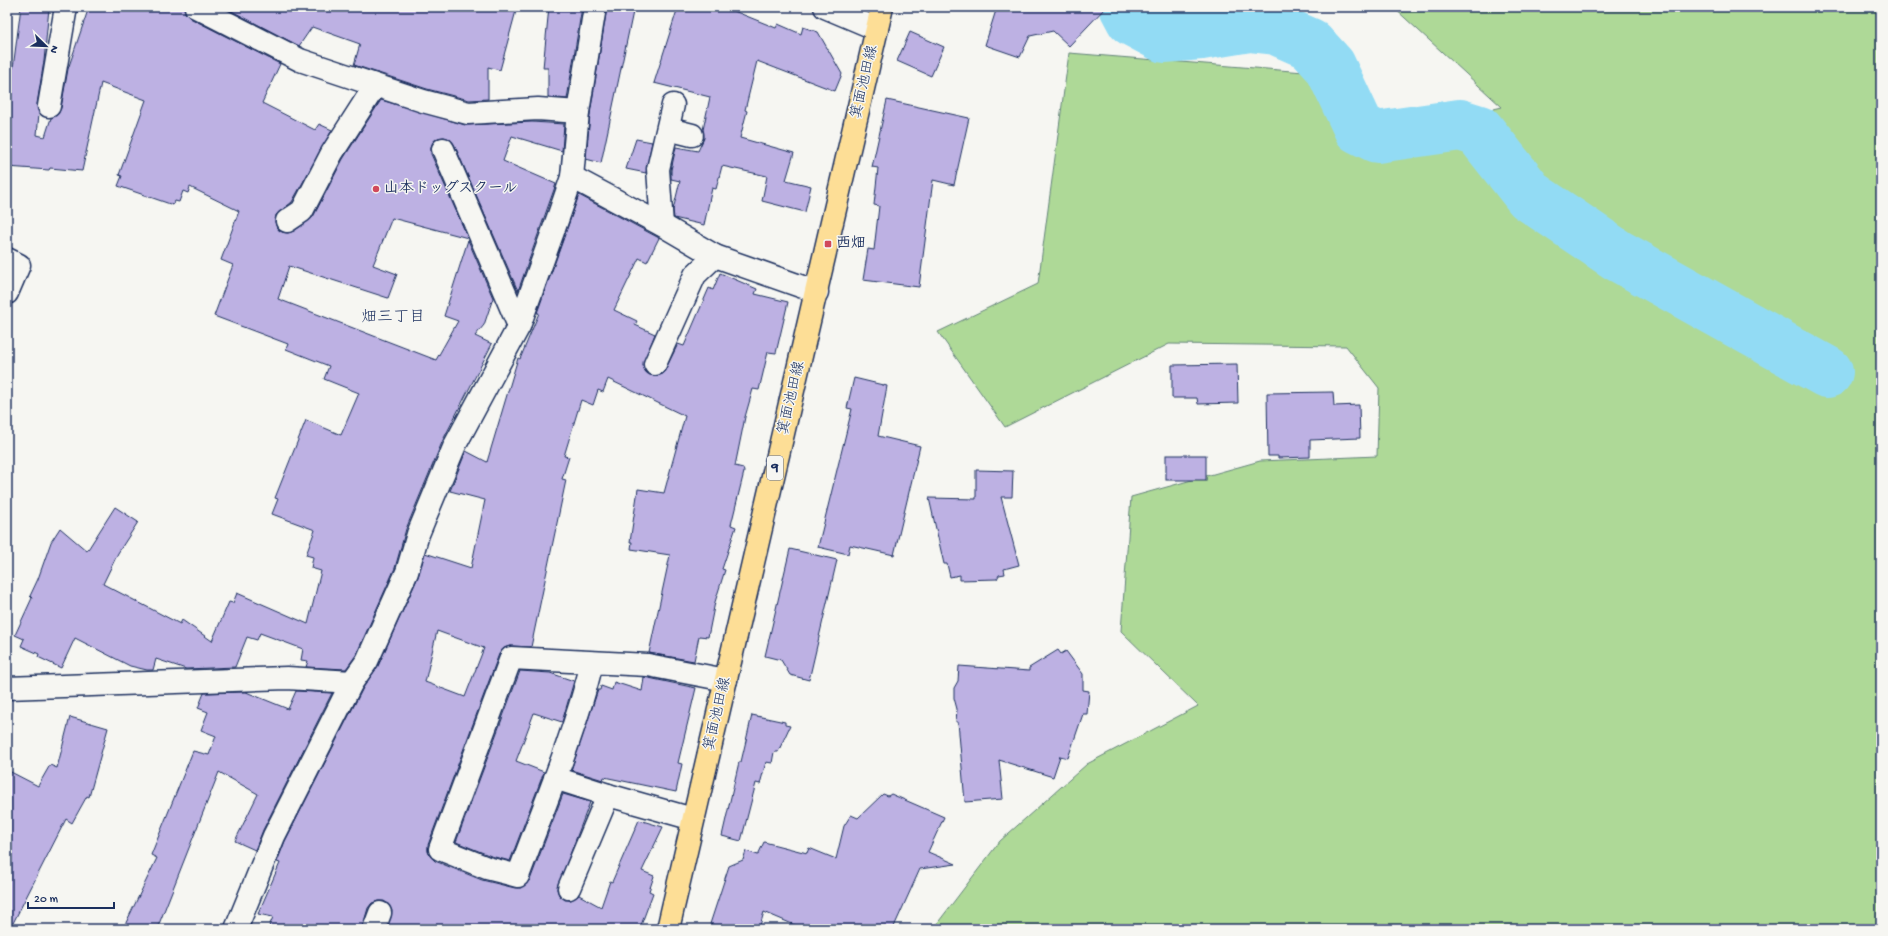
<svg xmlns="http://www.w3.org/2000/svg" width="1888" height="936" viewBox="0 0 1888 936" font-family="'Gochi Hand','Klee One',sans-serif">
  <rect width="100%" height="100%" fill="#f6f6f2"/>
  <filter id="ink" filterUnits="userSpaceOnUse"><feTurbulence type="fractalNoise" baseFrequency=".025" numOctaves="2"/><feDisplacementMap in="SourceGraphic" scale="8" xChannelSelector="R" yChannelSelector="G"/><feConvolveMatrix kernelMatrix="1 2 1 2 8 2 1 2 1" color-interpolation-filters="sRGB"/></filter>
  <g filter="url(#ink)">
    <path fill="#aed997" stroke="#64847a" d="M1393 7H1881V929H933L1000 841 1087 764 1198 706 1121 631 1131 497 1260 461 1377 456 1379 388 1346 346 1169 344 1005 427 938 332 1038 284 1069 53 1304 72 1391 134 1502 107Z"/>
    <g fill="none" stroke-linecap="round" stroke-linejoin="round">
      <path stroke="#92dbf4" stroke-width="52" d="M1125 7 1132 20 1164 37 1201 34 1249 26 1276 29 1310 44 1330 66 1359 128 1377 137 1460 125 1479 131 1530 196 1617 255 1827 372"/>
    </g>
    <g fill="#bdb1e3" stroke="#1b2f5e" fill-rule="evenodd">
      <path d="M21 7 49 8 44 61 37 104 39 113 37 135 45 137 51 118 58 114 61 108 68 69 89 7H184L185 13 190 18 280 64 262 103 315 130 319 124 332 130 292 202 276 215 275 222 277 228 282 232 288 233 294 231 313 217 343 159 381 100 465 125 532 122 564 124 562 151 512 136 503 161 556 184 518 291 454 144 450 139 444 137 438 138 433 142 431 147V154L468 238 392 218 373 265 397 274 388 298 289 266 278 299 436 360 458 321 444 316 468 240 493 298 484 325 475 336 492 344 443 440 406 529 395 568 356 655 346 669 306 667 308 661 301 660 303 649 260 633 257 640 247 637 235 667 186 669 156 659 153 670H147L130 666 75 638 61 668 38 657 39 654 21 646 24 639 15 635 32 598 30 596 38 579 51 542 60 528 87 551 115 507 138 522 118 553 103 584 180 624 182 620 212 641 229 602 233 603 237 593 308 624 321 571 311 568 313 557 306 555 315 530 272 514 278 499 275 498 306 420 341 435 359 393 324 379 329 366 286 349 288 344 214 316 233 265 221 260 239 211 190 187 188 193 183 191 179 202 175 201 173 205 118 186 122 176 119 175 146 100 101 83 82 171 50 168 49 170 7 167V67L13 68Z"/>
      <path d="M224 7H517L500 70 488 67V99L469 100 427 89 354 65 360 44 312 27 299 46Z"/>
      <path d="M549 7H582L567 99 548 97V68H543Z"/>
      <path d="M607 7H634L601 163 586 159 590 114Z"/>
      <path d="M678 7H724L776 28 778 24 801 34 803 27 818 32 842 74 835 91 757 61 745 110 747 111 740 138 794 153 786 180 811 186 805 212 762 201 767 176 722 166 716 189 712 188 704 225 674 218 673 210 680 181 671 179V170L676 147 698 151 704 138 703 130 710 97 654 83Z"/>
      <path d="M997 7H1106L1069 46 1053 31 1030 36 1020 57 985 45Z"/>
      <path d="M910 32 944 47 931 76 897 61Z"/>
      <path d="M887 100 969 118 954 185 933 180 919 287 863 280 868 249 874 250 879 206 874 205 878 168 872 167Z"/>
      <path d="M636 139 652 142 646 173 626 169Z"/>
      <path d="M579 195 659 238 647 262 639 258 614 310 637 321 635 325 655 334 643 365 645 371 650 375 657 376 663 374 678 344 684 346 709 288 713 290 720 273 757 289 755 294 788 302 776 353 768 352 759 390 753 389 745 417 735 466 743 468 744 472 731 525 736 527 722 569 725 570 715 602 708 637 699 636 694 661 649 653 670 555 631 549 632 542H630L638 489 664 493 685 416 608 379 603 392 598 390 593 405 581 400 564 456 569 457 562 479 566 480 531 647 511 646 504 648 499 654 428 845V851L430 856 435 861 482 880 515 888H521L530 880 563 794 590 802 557 889 559 895 565 900H571L579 895 601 907 610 881 612 882 639 820 663 827 642 871 654 876 649 891 653 893 640 928 642 929H387L392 911 389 905 384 901H378L372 903 368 908 362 929H268L273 917 258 914 280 863 277 862 285 841 363 688 378 666 418 577 425 553 471 568 485 500 450 491 466 451 487 462 518 358 520 359 539 313H537ZM437 631 484 648 465 697 425 682Z"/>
      <path d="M1237 364 1238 403 1198 404 1197 398H1172V365Z"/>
      <path d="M854 378 887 386 878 436 920 446 894 555 850 545 848 554 818 547 852 409 847 408Z"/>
      <path d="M1333 392 1334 406 1359 405 1360 438 1310 440V457L1278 458V456H1268L1267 393Z"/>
      <rect x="1166" y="455" width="40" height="25"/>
      <path d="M976 470 1013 471 1012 497H1001L1019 565 1004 569 1005 574 999 575 997 579 960 580V575L950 577 947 564H944L929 498 976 499Z"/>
      <path d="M790 549 837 560 809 680 790 675 781 660 765 656Z"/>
      <path d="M1058 650 1061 654 1066 651 1083 674V690L1089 691 1087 714H1083L1068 758 1060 756 1053 777 999 760 1003 799 965 802 958 722H956L957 709 954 698V688L958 681 959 666 1029 671V668Z"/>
      <path d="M520 671 550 673 574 681 562 722 534 713 516 761 544 772 510 861 491 856 456 842Z"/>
      <path d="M644 677 696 688 678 763 682 764 676 792 604 777 603 780 571 770 598 690H600L601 686 612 690 614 682 642 691Z"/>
      <path d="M296 691 332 693 263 830 255 850 235 841 258 794 219 772 157 929H123L157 858 151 855 193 751 209 755 216 736 201 730 208 712 198 708 204 693 246 692 288 709Z"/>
      <path d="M752 715 785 722V725L790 726 778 752H774L772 763 766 762 760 784 756 783 741 841 722 836 739 762H741Z"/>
      <path d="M70 717 108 728 89 797 87 796 72 823 66 819 10 929H7V770L38 786 50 765 57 768Z"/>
      <path d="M883 794 888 796 891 794 944 817 928 852 956 864 920 869 893 929H804L764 912 759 929H725L710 924 729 866 743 860 746 851 758 855 764 842 807 853 809 848 836 859 844 826 851 815 858 818Z"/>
    </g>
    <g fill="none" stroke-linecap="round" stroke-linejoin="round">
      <defs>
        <g id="minor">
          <path d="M196 7 300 60 423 101 468 113 538 109 578 112"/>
          <path d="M825 7 877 29"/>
          <path d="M49 106 66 7"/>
          <path d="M668 129 692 135"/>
          <path d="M443 149 519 326"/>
          <path d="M572 177 662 225 715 256 817 292"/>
          <path d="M287 221 302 211 332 153 375 86"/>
          <path d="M662 225 658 169 673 105"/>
          <path d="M7 259 19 265 7 293"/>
          <path d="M655 364 695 275 715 256"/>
          <path d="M592 663C574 736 544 806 518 876L487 868 440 849 511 658 648 665 726 680"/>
          <path d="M7 688 287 678 352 682"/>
          <path d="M555 778 608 795 693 819"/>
          <path d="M569 888 608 795"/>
          <path d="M236 929 274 836 352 682 367 661 407 572 418 534 455 445 519 326 560 212 572 177 578 112 595 7"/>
          <path d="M374 929 380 913"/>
        </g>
        <path id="major" d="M668 929 882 7"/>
      </defs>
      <use href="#minor" stroke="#1b2f5e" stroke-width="25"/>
      <use href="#major" stroke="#1b2f5e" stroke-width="25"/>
      <use href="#minor" stroke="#f6f6f2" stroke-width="22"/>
      <use href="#major" stroke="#fdde96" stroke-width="22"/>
    </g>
  </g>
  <g fill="#d1495b" stroke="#f6f6f2" stroke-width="1.5">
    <circle cx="376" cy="189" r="4"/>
    <rect x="824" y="240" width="8" height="8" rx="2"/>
  </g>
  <g text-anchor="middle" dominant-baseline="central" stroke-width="3" stroke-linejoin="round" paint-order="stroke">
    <rect fill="#f6f6f2" stroke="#5d6b8a" stroke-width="1" x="767" y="456" width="16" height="24" rx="3"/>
    <g font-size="14" font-weight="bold" fill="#1b2f5e">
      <text x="775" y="468">9</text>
    </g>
    <g font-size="15" fill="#1b2f5e" stroke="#f6f6f2">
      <text transform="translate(865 82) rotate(-77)">箕面池田線</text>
      <text transform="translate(792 398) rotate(-77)">箕面池田線</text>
      <text transform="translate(718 714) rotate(-77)">箕面池田線</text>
    </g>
    <g font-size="15" font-weight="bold" fill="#1b2f5e" stroke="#f6f6f2" text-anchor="start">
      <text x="384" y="189">山本ドッグスクール</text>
      <text x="836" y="244">西畑</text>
    </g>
    <g font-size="16" fill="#1b2f5e" stroke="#f6f6f2">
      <text x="393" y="318">畑三丁目</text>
    </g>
  </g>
  <rect width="1888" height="936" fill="none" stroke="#f6f6f2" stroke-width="24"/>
  <rect x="12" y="12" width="1864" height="912" fill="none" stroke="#1b2f5e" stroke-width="1.5" filter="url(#ink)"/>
  <g transform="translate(46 46) rotate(113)" stroke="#f6f6f2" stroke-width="3" paint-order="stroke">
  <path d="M0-3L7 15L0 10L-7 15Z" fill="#1b2f5e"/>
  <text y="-6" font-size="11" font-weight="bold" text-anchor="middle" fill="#1b2f5e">N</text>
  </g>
  <path d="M28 902v6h86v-6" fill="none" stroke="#1b2f5e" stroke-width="2"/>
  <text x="34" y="902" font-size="12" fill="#1b2f5e" stroke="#f6f6f2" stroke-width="3" paint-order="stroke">20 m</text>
</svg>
